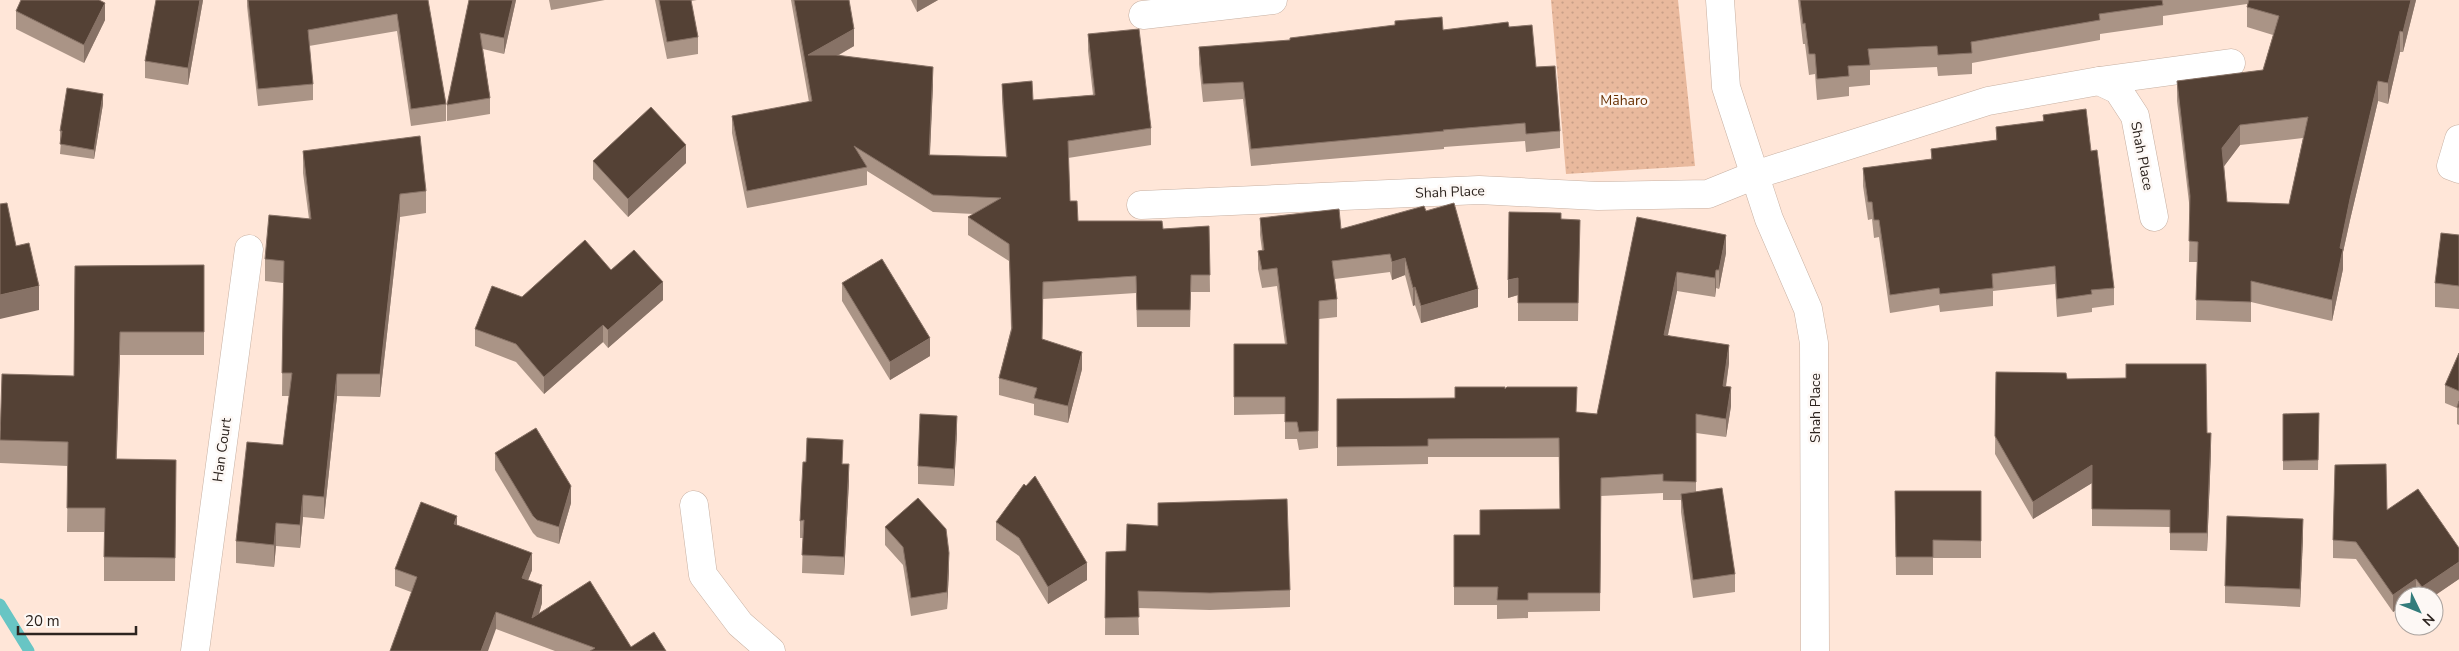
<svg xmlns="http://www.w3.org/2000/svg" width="2459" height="651" viewBox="0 0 2459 651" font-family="'Nunito Sans',sans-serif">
  <defs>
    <pattern id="park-dots" width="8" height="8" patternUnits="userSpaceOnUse" patternTransform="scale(1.25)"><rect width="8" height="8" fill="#e9b99d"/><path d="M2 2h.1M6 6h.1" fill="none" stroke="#c89f87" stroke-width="1.8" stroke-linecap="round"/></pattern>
  </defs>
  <rect width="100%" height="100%" fill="#ffe6d8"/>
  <path fill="url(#park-dots)" d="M1551 0H1678L1695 166 1566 174Z"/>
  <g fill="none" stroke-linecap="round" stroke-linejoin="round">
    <path stroke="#68c5c4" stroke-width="11" d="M0 604 29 651"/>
    <defs>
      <g id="minor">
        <path d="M1720 0 1726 87 1769 219 1808 309 1814 343 1815 651"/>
        <path d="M1143 15 1273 0"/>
        <path d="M2099 81 2231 63"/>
        <path d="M2459 139 2451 166 2459 169"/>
        <path d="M1141 205 1479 190 1598 196 1708 194 1755 175 1988 101 2099 81 2118 90 2135 116 2154 217"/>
        <path d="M694 505 703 575 740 624 771 651"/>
        <path d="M195 651 249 249"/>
      </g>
    </defs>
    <use href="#minor" stroke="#c7b0a2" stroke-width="29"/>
    <use href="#minor" stroke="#fff" stroke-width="28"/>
  </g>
  <g fill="#aa9486" fill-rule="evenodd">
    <path d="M203 0 188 85 145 78V61Z"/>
    <path d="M247 0H428L446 104V121L411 126 397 31 309 46 313 84V100L258 106 247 6Z"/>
    <path d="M469 0H516L504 54 483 49 490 98V114L447 121V105Z"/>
    <path d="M549 0H605L551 10Z"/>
    <path d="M655 0H697L691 1 698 37V54L667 59Z"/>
    <path d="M791 0H849L854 46 839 55 933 84 930 155 1006 157 1002 101V84L1033 100 1093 95 1088 51V34L1151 128V145L1068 158 1070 201 1078 221 1163 229 1209 226 1210 292H1191L1190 327H1137L1136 293 1043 299 1042 340 1082 369 1068 423 1034 415V404L999 395V378L1011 329 1009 261 968 235V217L974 214 933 212 867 171V185L747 208 732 133V116L809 102Z"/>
    <path d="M911 0H938L917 12Z"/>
    <path d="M1798 0H2416L2403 52H2400L2388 104 2378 101 2350 220 2343 252V269L2332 321 2251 302V322L2196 320 2197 262H2189L2190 211 2177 101V81L2263 70 2273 35 2247 27V4L2163 16V25L2100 34V40L1972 63V74L1938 76 1937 67 1870 70V85L1849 87V96L1817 100 1815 74 1809 75 1805 44H1803ZM2303 138 2289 204 2227 202 2224 166 2240 145Z"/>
    <path d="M16 11 105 20 84 63 16 29Z"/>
    <path d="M1509 27 1536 67 1560 131V148L1526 152 1525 141 1444 147V149L1251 166 1243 99 1203 102 1199 64V47L1443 30Z"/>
    <path d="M103 104 94 159 60 154 61 141H60V131Z"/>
    <path d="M2043 115 2091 151 2114 288V305L2092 308V312L2057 317 2055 284 1993 291V306L1940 312 1939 305 1890 313 1879 237 1874 238 1872 219 1868 220 1863 186V168L1931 159V149L1996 140V127L2043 121Z"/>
    <path d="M303 151 426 191V213L400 217 380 397 337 396 324 519 303 517 300 548 276 546 274 567 236 563V541L283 445 289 396H282L283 283 265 281V259L309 219 303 173Z"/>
    <path d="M593 161 686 163 628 217 593 179Z"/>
    <path d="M1426 211 1478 307 1421 323 1415 305 1413 306 1405 275 1392 280 1390 272 1335 279 1337 299V317L1319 319 1318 448 1299 450 1297 439H1285V414L1234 415V344H1285L1277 286 1262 288 1258 269V251L1262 250 1260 235V218L1341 229Z"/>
    <path d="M1637 217 1726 253 1719 289 1716 288 1715 297 1677 291 1668 335 1729 363 1726 387 1731 406 1726 437 1696 433V492L1735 574V592L1693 598 1681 512V500H1663V493L1601 496 1600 611 1528 612V618L1497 619V605H1454V535H1480L1560 509 1559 457H1428V464L1337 466V399L1455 398 1505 389 1577 412 1597 414Z"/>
    <path d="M1561 219 1580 220 1578 321H1518V295L1508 298Z"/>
    <path d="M2459 235V309L2435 307V283Z"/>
    <path d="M204 265V355H120L116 459 176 460 175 581H104V532H67L68 466 0 463V431L74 376 75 266Z"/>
    <path d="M611 270 663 300 608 348 603 342 544 394 516 362 475 346V329L522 297Z"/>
    <path d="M842 283 930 356 890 380 842 301Z"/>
    <path d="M2459 353V425L2457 424V408L2445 403V385Z"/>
    <path d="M1996 372 2067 379 2207 433 2211 451 2207 551 2170 550V527L2092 526V483L2033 519 1995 454Z"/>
    <path d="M2319 413 2318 470H2283V414Z"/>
    <path d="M957 433 954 486 918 484V466Z"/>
    <path d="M495 453 571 503 559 544 537 537 533 533 495 470Z"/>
    <path d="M843 464 849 481 844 575 802 573 803 538H800V521Z"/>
    <path d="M1895 491H1981V558H1933V575H1896Z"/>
    <path d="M2387 510 2459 579 2434 596H2404V605L2393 612 2356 559 2333 558V540Z"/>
    <path d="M996 522 1087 580 1048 604 1019 556 996 540Z"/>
    <path d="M457 525 532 570 528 580 542 603 539 614 631 647 666 651H555L496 629 411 592 395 586V569Z"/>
    <path d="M885 527 949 570 947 609 911 616 903 565 885 545Z"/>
    <path d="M2303 537 2300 607 2225 603V586Z"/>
    <path d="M1106 552 1290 590V607L1210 610 1138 608 1139 635H1105Z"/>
  </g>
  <g fill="#877266">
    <path d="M200 0H203L188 85V68Z"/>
    <path d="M513 0H516L504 54V38Z"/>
    <path d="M917 0H938L917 12Z"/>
    <path d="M2411 0H2416L2403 52V32Z"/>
    <path d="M105 3V20L84 63V45Z"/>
    <path d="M854 29V46L808 72V55Z"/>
    <path d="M2400 31V52L2388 104V83Z"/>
    <path d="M933 67V84L929 172V155Z"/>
    <path d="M2378 81V101L2350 220 2343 252V269L2332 321V300L2340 248 2350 199Z"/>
    <path d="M103 94V104L94 159V150Z"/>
    <path d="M2240 125V145L2222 169V148Z"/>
    <path d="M686 145V163L628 217V199Z"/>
    <path d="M400 194V217L380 397V374Z"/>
    <path d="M1726 235V253L1719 289V270Z"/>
    <path d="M1405 258V275L1392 280V262Z"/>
    <path d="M1716 270V288L1715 297V278Z"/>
    <path d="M1677 272V291L1664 353V335Z"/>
    <path d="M1518 278V295L1508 298V280Z"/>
    <path d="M663 282V300L608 348V330Z"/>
    <path d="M39 286V310L0 319V295Z"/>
    <path d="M1415 287V305L1413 306V288Z"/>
    <path d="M1478 289V307L1421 323V306Z"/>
    <path d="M603 325V342L544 394V377Z"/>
    <path d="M120 332V355L116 483V459Z"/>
    <path d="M930 338V356L890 380V362Z"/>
    <path d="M1729 345V363L1723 405V386Z"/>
    <path d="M1082 352V369L1068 423V406Z"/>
    <path d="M337 374V396L324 519V497Z"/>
    <path d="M1731 387V406L1726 437V419Z"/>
    <path d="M957 416V433L954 486V469Z"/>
    <path d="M2211 433V451L2207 551V533Z"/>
    <path d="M849 464V481L844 575V557Z"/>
    <path d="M2092 465V483L2033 519V502Z"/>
    <path d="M571 486V503L559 544V527Z"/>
    <path d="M303 495V517L300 548V525Z"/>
    <path d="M457 516V534L454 524Z"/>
    <path d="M2303 519V537L2300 607V589Z"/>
    <path d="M276 523V546L274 567V545Z"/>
    <path d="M532 553V570L522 596V578Z"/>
    <path d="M949 553V570L947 609V592Z"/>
    <path d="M2459 562V579L2434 596H2422V587Z"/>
    <path d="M1087 563V580L1048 604V587Z"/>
    <path d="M2416 579V596H2404V605L2393 612V595Z"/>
    <path d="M542 585V603L535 626 532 618Z"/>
    <path d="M496 612V629L488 651H481Z"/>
  </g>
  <g fill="#544135" stroke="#877266" fill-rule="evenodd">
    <path d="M21 0H99L105 3 84 45 16 11Z"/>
    <path d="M156 0H200L188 68 145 61Z"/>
    <path d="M248 0H428L446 104 411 109 397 14 308 30 313 84 258 89Z"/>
    <path d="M469 0H513L504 38 480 33 490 98 447 105Z"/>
    <path d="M659 0H691L698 37 667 42Z"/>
    <path d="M794 0H849L854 29 808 55H836L933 67 929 155 1007 157 1002 84 1032 81 1033 100 1095 95 1088 34 1139 29 1151 128 1068 141 1070 201H1077L1078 221H1162L1163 229 1209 226 1210 275H1191L1190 310H1137L1136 276 1043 282 1042 339 1082 352 1068 406 1034 398 1037 388 999 378 1012 328 1009 244 968 217 1001 198 933 195 854 146 867 167 747 191 732 116 812 101Z"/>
    <path d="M1800 0H2162L2163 5 2099 14 2100 20 1971 42 1972 53 1938 55 1937 46 1868 49 1870 65 1848 66 1849 76 1817 79 1815 54H1809L1805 23 1803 24Z"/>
    <path d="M2249 0H2411L2403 32 2400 31 2388 83 2378 81 2350 199 2340 248 2343 249 2332 300 2251 281V302L2196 300 2198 242 2189 241 2190 196 2177 81 2263 70 2279 16 2247 7ZM2308 117 2289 204 2227 202 2222 148 2240 125Z"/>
    <path d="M1442 17 1443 30 1508 22 1509 27 1532 25 1536 67 1555 66 1560 131 1526 134 1525 123 1443 130 1444 131 1251 149 1243 82 1203 84 1199 47 1290 40V38L1395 25V21Z"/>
    <path d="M67 88 103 94 94 150 60 144 62 131H60Z"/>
    <path d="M651 107 686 145 628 199 593 161Z"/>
    <path d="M2086 109 2091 151 2097 150 2114 288 2091 290 2092 294 2057 299 2055 266 1992 274 1993 288 1940 294 1939 288 1890 295 1879 220H1874L1872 202H1868L1863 168 1932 159 1931 149 1997 140 1996 127 2044 121 2043 115Z"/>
    <path d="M420 136 426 191 400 194 380 374H337L324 497 303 495 300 525 276 523 274 545 236 541 247 442 283 445 292 373H282L284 261 265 259 269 215 311 219 303 151Z"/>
    <path d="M7 203 16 246 29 243 39 286 0 295V204Z"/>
    <path d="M1454 203 1478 289 1421 306 1415 287 1413 288 1405 258 1392 262 1390 254 1332 261 1337 299 1319 301 1318 431 1299 432 1297 422H1285V397H1234V344H1287L1277 268 1262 270 1258 251 1264 250 1260 218 1339 209 1341 229 1424 206 1426 211Z"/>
    <path d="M1509 212 1561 213V219L1580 220 1578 303H1518V278L1508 280Z"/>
    <path d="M1637 217 1726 235 1719 270H1716L1715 278 1677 272 1664 335 1729 345 1723 386 1731 387 1726 419 1696 414V482L1663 481V474L1601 478 1600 593H1528V600H1497L1498 587H1454V535H1480V510L1560 509 1559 438 1428 439V446L1337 447V399L1455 398V387H1505V389L1507 387H1577L1576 412 1597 414Z"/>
    <path d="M2441 233 2459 235V286L2435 283Z"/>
    <path d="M585 240 611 270 634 250 663 282 608 330 603 325 544 377 516 344 475 329 492 286 522 297Z"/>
    <path d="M882 259 930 338 890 362 842 283Z"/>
    <path d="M204 265V332H120L116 459 176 460 175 558 104 557 105 508H67L68 442 0 440 2 374 74 376 75 266Z"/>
    <path d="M2459 353V391L2445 385Z"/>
    <path d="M2126 364H2206L2207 433H2211L2207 533H2170V510L2092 509V465L2033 502 1995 436 1996 372 2066 373 2067 379 2126 378Z"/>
    <path d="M2459 401V408L2457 407Z"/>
    <path d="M2319 413 2318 460 2283 461V414Z"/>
    <path d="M920 414 957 416 954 469 918 466Z"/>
    <path d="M536 428 571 486 559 527 537 520 533 516 495 453Z"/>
    <path d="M807 438 843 440 842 464H849L844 557 802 555 804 520 800 521 803 462H806Z"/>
    <path d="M2386 464 2387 510 2418 489 2459 548V562L2422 587 2416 579 2393 595 2356 542 2333 540 2335 465Z"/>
    <path d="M1035 476 1087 563 1048 587 1019 538 996 522 1024 484 1026 486Z"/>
    <path d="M1722 488 1735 574 1693 580 1681 494Z"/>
    <path d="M1895 491H1981V541L1933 540V557H1896Z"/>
    <path d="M918 498 946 529 949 553 947 592 911 598 903 547 885 527Z"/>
    <path d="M1287 499 1290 590 1210 593 1138 591 1139 617 1105 618 1106 552 1126 551 1127 524 1158 526V503Z"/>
    <path d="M421 502 457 516 454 524 532 553 522 578 542 585 532 618 590 581 631 647 654 632 666 651H590L595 648 496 612 481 651H390L417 577 395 569Z"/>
    <path d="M2227 516 2303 519 2300 589 2225 586Z"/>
  </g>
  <g text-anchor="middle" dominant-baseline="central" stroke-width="5" stroke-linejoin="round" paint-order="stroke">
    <g font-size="14" fill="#683003" stroke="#fdf8f5">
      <text x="1624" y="100">Māharo</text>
    </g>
    <g font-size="14" fill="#2d241f" stroke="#fdf8f5">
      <text transform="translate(2142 156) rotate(79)">Shah Place</text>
      <text transform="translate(1450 192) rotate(-2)">Shah Place</text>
      <text transform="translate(1815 408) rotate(-90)">Shah Place</text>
      <text transform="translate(222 450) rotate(-82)">Han Court</text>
    </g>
  </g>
  <g transform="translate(2419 611) rotate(133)"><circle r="24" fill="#fdf8f5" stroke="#aaa39f"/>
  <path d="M0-4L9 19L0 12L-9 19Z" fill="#337c7b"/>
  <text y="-8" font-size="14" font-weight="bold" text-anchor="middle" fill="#2d241f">N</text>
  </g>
  <path d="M18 626v8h118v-8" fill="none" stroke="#2d241f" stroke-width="2.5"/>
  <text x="25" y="626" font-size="15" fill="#2d241f" stroke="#fdf8f5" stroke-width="4" paint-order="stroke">20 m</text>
</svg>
